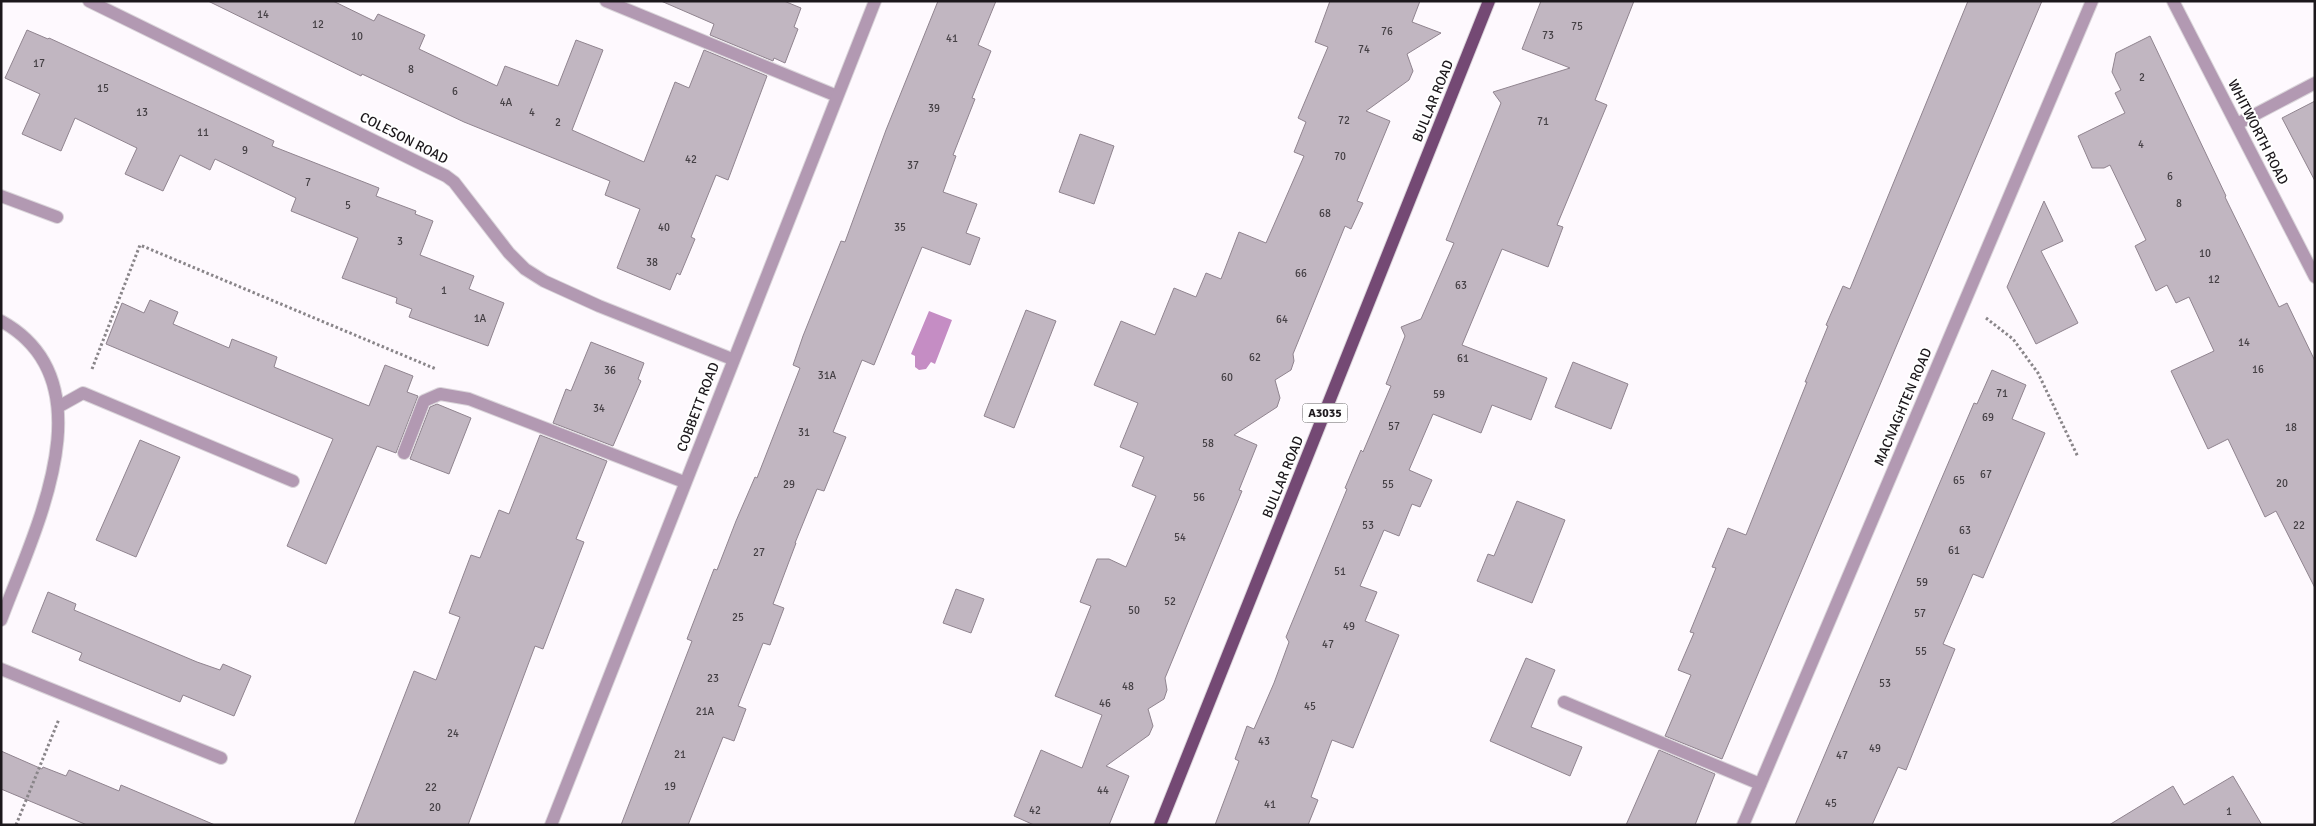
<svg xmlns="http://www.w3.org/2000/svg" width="2316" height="826" viewBox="0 0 2316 826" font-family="Signika,sans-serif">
  <rect width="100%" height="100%" fill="#fef9fe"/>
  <path fill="#c58dc4" d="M929 311 952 320 935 364 931 362 926 369 919 370 915 367V356L911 354Z"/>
  <g fill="#c1b6c1" stroke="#90848f">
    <path d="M208 1H333L374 21 378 14 425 35 419 49 497 86 505 66 558 86 576 40 603 50 572 130 644 162 675 82 689 88 704 50 767 76 728 180 716 175 691 237 695 239 680 275 677 273 670 290 617 268 640 209 605 195 610 181 464 122 362 74 361 76Z"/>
    <path d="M661 1H784L801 8 794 27 798 29 785 63 774 58 773 61 710 35 714 24Z"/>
    <path d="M938 1H996L978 45 991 51 972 98 975 99 953 155 956 156 943 192 977 204 966 233 980 238 970 265 922 247 874 365 862 360 833 432 846 437 824 491 817 489 795 543H796L773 604 784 608 770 645 763 643 738 706 746 709 734 741 723 737 688 825H621L692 641 687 639 714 569 717 570 736 521 755 477 757 478 800 368 793 365 803 336 841 241 845 242 886 130Z"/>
    <path d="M1330 1H1420L1412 22 1441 33 1407 54 1413 71 1409 80 1366 111 1390 121 1357 201 1363 203 1351 229 1345 226 1293 354 1294 361 1291 370 1275 380 1280 398 1277 407 1234 435 1257 445 1239 490 1242 491 1165 678 1167 690 1164 699 1148 709 1153 726 1149 735 1106 766 1129 776 1109 825H1034L1014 816 1041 750 1082 768 1102 715 1055 696 1091 606 1080 602 1097 559H1109L1126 567 1156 496 1132 486 1144 457 1120 447 1138 403 1094 385 1121 321 1155 335 1174 288 1196 297 1206 273 1221 279 1239 232 1266 243 1304 156 1294 152 1306 122 1298 118 1328 47 1315 42Z"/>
    <path d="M1541 1H1634L1595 100 1607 105 1557 225 1563 227 1548 267 1502 249 1462 345 1547 378 1531 420 1492 405 1481 433 1433 414 1409 470 1432 480 1420 507 1412 504 1399 536 1384 530 1360 586 1377 592 1365 621 1399 635 1353 748 1332 740 1311 797 1318 800 1308 825H1215L1239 761 1235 759 1247 726 1254 729 1274 683 1289 642 1286 637 1347 489 1345 488 1361 450 1363 452 1391 386 1386 384 1405 336 1401 327 1421 319 1454 243 1446 240 1501 103 1493 92 1570 68 1522 49Z"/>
    <path d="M1968 1H2042L1722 759 1665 736 1691 675 1678 670 1694 633 1690 632 1716 568 1712 567 1728 528 1746 535 1807 382H1805L1828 326 1826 325 1843 286 1850 289Z"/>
    <path d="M27 30 48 39 49 38 274 141 272 146 379 188 376 196 416 211 415 214 433 221 420 255 474 276 469 289 504 303 488 346 409 317 412 309 396 303 397 298 342 278 358 238 291 211 296 198 215 159 210 170 180 155 163 191 125 174 137 148 75 118 61 151 22 134 40 94 5 78Z"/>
    <path d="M2150 36 2226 196 2225 197 2279 307 2287 303 2315 361V588L2276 511 2265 517 2228 439 2208 449 2171 371 2214 351 2189 297 2176 303 2167 285 2156 291 2135 246 2146 240 2110 165 2104 168H2092L2078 136 2125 113 2115 93 2121 90 2112 72 2116 53Z"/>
    <path d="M2315 101V181L2282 118Z"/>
    <path d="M1080 134 1114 146 1094 204 1059 192Z"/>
    <path d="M2044 201 2063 241 2041 251 2078 323 2036 344 2007 287Z"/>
    <path d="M150 300 178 312 173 324 229 348 232 339 277 357 274 367 369 406 385 365 413 376 407 392 418 396 396 453 377 446 326 564 287 546 333 439 106 344 122 303 144 313Z"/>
    <path d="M1026 310 1056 321 1014 428 984 416Z"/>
    <path d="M591 342 644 363 638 379 641 381 613 446 553 423 566 389 571 391Z"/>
    <path d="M1573 362 1628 384 1611 429 1555 407Z"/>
    <path d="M1992 370 2026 385 2012 419 2045 433 1983 578 1973 574 1943 644 1955 649 1906 770 1898 767 1872 825H1795L1935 494 1974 403 1977 404Z"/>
    <path d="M437 404 471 418 449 474 410 459 430 407Z"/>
    <path d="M540 435 607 461 576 539 584 542 543 649 535 646 468 825H354L414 671 436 680 460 617 449 613 471 555 480 558 499 510 509 514Z"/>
    <path d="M140 440 180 457 136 557 96 540Z"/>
    <path d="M1517 501 1565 520 1532 603 1477 581 1488 554 1494 556Z"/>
    <path d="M956 589 984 599 971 633 943 623Z"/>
    <path d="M48 592 76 604 74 610 197 662 220 670 223 664 251 676 234 716 183 695 180 702 79 660 82 653 32 632Z"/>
    <path d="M1526 658 1555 670 1531 727 1582 747 1570 776 1490 741Z"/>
    <path d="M1659 750 1715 774 1695 825H1626Z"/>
    <path d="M1 751 42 769 43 767 66 776 69 770 119 791 121 785 215 825H87L1 789Z"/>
    <path d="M2233 776 2262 825H2109L2173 786 2184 805Z"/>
  </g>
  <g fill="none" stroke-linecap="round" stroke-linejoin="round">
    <defs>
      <g id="minor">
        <path d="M89 1 446 176 454 182 509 253 525 269 544 281 599 306 732 359"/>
        <path d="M606 1 837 96"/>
        <path d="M2173 1 2315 277"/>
        <path d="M2237 124 2315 83"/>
        <path d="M1 196 57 217"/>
        <path d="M1 321C112 382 33 533 1 620"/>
        <path d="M58 407 83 393 293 481"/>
        <path d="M404 453 424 401 440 394 469 399 684 482"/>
        <path d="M1 669 221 758"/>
        <path d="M1564 702 1760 784"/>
        <path d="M551 825 875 1"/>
        <path d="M1743 825 2092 1"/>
      </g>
      <path id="major" d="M1160 825 1489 1"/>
    </defs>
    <use href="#minor" stroke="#dad5da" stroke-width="14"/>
    <use href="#major" stroke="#dad5da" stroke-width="14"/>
    <g stroke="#898589" stroke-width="3" stroke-dasharray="2.5 2.5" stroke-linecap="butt">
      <path d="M1986 318 2013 339 2038 373 2078 457"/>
      <path d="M92 369 140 245 436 369"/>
      <path d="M16 825 59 719"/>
    </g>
    <use href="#minor" stroke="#b299b2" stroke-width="12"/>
    <use href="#major" stroke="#744974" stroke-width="12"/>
  </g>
  <g text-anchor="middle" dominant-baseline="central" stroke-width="4" stroke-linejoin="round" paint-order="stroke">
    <g font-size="11" fill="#454045">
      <text x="263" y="14">14</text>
      <text x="318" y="24">12</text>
      <text x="1577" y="26">75</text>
      <text x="1387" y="31">76</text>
      <text x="1548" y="35">73</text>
      <text x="357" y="36">10</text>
      <text x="952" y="38">41</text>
      <text x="1364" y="49">74</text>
      <text x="39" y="63">17</text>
      <text x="411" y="69">8</text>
      <text x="2142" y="77">2</text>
      <text x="103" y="88">15</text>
      <text x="455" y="91">6</text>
      <text x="506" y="102">4A</text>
      <text x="934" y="108">39</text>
      <text x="142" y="112">13</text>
      <text x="532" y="112">4</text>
      <text x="1344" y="120">72</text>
      <text x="1543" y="121">71</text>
      <text x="558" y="122">2</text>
      <text x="203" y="132">11</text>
      <text x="2141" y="144">4</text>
      <text x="245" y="150">9</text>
      <text x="1340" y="156">70</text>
      <text x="691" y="159">42</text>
      <text x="913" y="165">37</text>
      <text x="2170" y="176">6</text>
      <text x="308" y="182">7</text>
      <text x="2179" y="203">8</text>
      <text x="348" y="205">5</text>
      <text x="1325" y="213">68</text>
      <text x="664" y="227">40</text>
      <text x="900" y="227">35</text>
      <text x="400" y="241">3</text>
      <text x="2205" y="253">10</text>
      <text x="652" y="262">38</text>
      <text x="1301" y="273">66</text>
      <text x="2214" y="279">12</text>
      <text x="1461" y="285">63</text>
      <text x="444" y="290">1</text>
      <text x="480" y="318">1A</text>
      <text x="1282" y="319">64</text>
      <text x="2244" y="342">14</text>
      <text x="1255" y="357">62</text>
      <text x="1463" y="358">61</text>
      <text x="2258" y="369">16</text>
      <text x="610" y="370">36</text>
      <text x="827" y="375">31A</text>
      <text x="1227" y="377">60</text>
      <text x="2002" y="393">71</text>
      <text x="1439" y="394">59</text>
      <text x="599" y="408">34</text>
      <text x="1988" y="417">69</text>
      <text x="1394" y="426">57</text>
      <text x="2291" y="427">18</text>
      <text x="804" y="432">31</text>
      <text x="1208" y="443">58</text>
      <text x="1986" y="474">67</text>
      <text x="1959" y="480">65</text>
      <text x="2282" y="483">20</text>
      <text x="789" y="484">29</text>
      <text x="1388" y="484">55</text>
      <text x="1199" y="497">56</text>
      <text x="1368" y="525">53</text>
      <text x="2299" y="525">22</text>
      <text x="1965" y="530">63</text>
      <text x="1180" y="537">54</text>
      <text x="1954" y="550">61</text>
      <text x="759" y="552">27</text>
      <text x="1340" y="571">51</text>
      <text x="1922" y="582">59</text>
      <text x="1170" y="601">52</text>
      <text x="1134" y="610">50</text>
      <text x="1920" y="613">57</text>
      <text x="738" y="617">25</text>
      <text x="1349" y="626">49</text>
      <text x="1328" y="644">47</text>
      <text x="1921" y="651">55</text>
      <text x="713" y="678">23</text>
      <text x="1885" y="683">53</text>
      <text x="1128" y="686">48</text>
      <text x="1105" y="703">46</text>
      <text x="1310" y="706">45</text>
      <text x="705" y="711">21A</text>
      <text x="453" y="733">24</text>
      <text x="1264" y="741">43</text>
      <text x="1875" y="748">49</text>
      <text x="680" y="754">21</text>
      <text x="1842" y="755">47</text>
      <text x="670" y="786">19</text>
      <text x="431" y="787">22</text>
      <text x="1103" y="790">44</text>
      <text x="1831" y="803">45</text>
      <text x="1270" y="804">41</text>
      <text x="435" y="807">20</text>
      <text x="1035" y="810">42</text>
      <text x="2229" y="811">1</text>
    </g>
    <rect fill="#fff" stroke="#605d60" stroke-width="1" x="1302.5" y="403.5" width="45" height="19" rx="4"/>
    <g font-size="12" font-weight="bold" fill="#1c181c">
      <text x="1325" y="413">A3035</text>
    </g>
    <g font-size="14" fill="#1c181c" stroke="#fff">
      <text transform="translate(1433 101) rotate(-68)">BULLAR ROAD</text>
      <text transform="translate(2258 132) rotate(63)">WHITWORTH ROAD</text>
      <text transform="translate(404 138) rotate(27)">COLESON ROAD</text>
      <text transform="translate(698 407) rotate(-69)">COBBETT ROAD</text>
      <text transform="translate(1903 407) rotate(-67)">MACNAGHTEN ROAD</text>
      <text transform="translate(1283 477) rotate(-68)">BULLAR ROAD</text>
    </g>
  </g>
  <rect width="2316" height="826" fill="none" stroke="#1c181c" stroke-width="5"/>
</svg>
